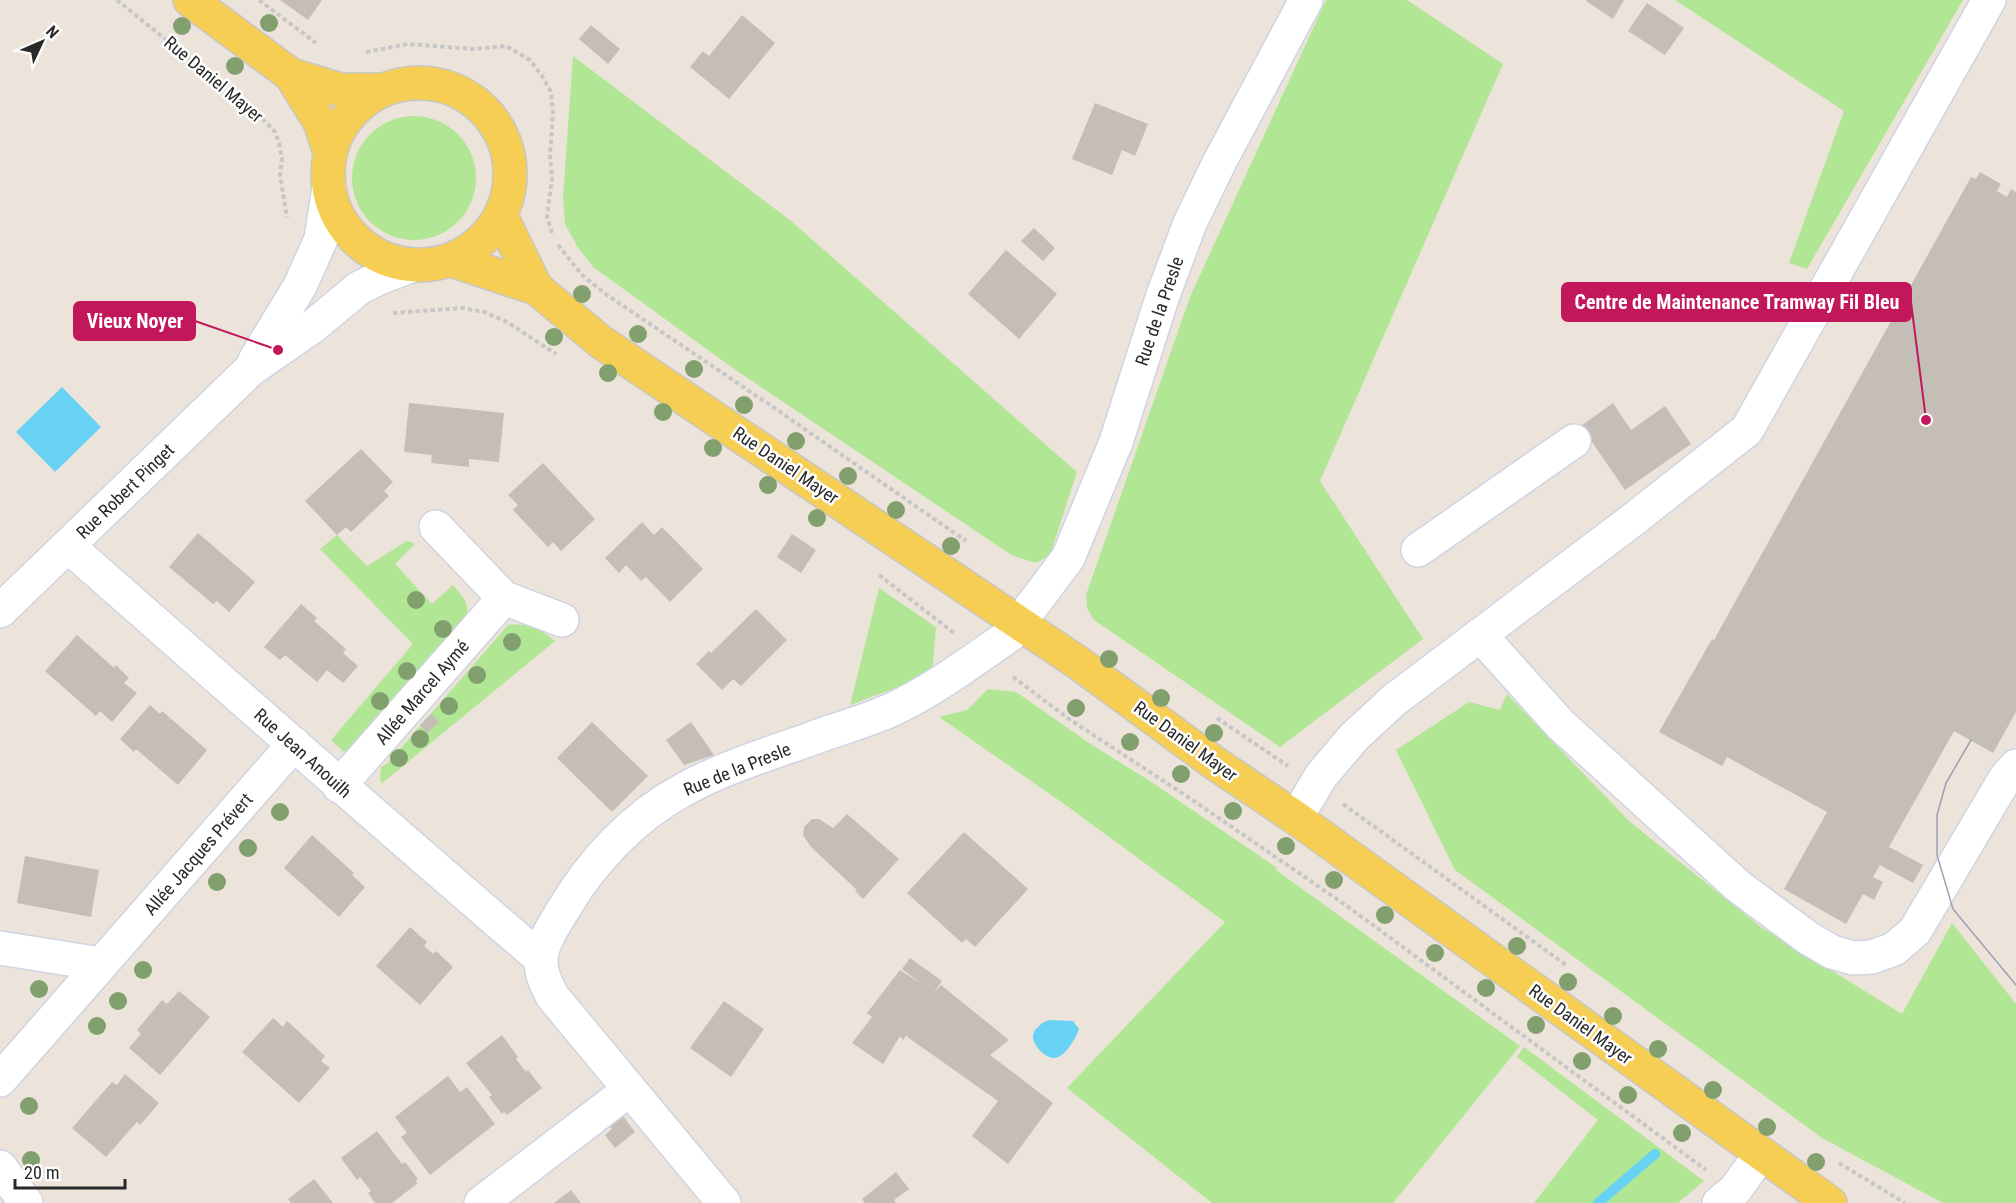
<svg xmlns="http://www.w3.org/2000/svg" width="2016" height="1203" viewBox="0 0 2016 1203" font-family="'Roboto Condensed',sans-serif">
  <rect width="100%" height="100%" fill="#ece4da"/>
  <g fill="#b1e694">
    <path d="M1326 0H1407L1503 64 1320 481 1423 639 1280 747 1094 620 1087 608 1086 595 1190 297Z"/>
    <path d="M1675 0H1963L1807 269 1789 263 1844 111Z"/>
    <path d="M573 56 791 221 1077 472 1050 555 1036 563 1013 556 737 371 593 267 577 246 565 224 563 197Z"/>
    <circle cx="414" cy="178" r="62"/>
    <path d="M337 535 367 566 407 541 415 544 395 564 432 604 453 585C462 596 471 604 466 619L349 750 344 752 331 740 413 644 320 549Z"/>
    <path d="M879 588 936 627 932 674 850 705Z"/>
    <path d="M508 625C530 623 538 628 555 641L381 784 380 776 381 767 388 763Z"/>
    <path d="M988 689 1016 692 1092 745 1150 781 1277 868 1276 870 1520 1046 1393 1203H1212L1067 1088 1225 922 1067 806 939 717 967 710Z"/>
    <path d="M1507 694 1630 822 1761 927 1902 1014 1952 923 2016 1004V1203H1943L1822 1138 1455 870 1396 750 1469 702 1500 710Z"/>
    <path d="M1524 1047 1704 1181 1678 1203H1534L1598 1120 1517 1057Z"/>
  </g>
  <g fill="#67d2f4">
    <path d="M62 387 101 427 55 472 16 432Z"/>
    <path d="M1049 1020 1073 1021 1079 1029C1076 1038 1065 1057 1055 1058 1046 1059 1032 1045 1033 1036 1033 1029 1043 1022 1049 1020Z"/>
  </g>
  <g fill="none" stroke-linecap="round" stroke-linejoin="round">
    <path stroke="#67d2f4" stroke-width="10" d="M1598 1203 1655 1154"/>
  </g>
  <g fill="#c4beb6">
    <path d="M280 0H322L308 20Z"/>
    <path d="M1587 0H1624L1613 19 1586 1Z"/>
    <path d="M1647 3 1684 28 1665 55 1628 31Z"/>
    <path d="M742 15 775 43 729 99 690 67 703 51 709 56Z"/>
    <path d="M591 25 620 49 608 64 579 39Z"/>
    <path d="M1095 103 1148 124 1135 156 1122 150 1112 175 1072 159Z"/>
    <path d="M1980 172 2001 184 1997 191 2007 197 2011 189 2016 192V712L1993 753 1954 731 1889 847 1923 865 1913 883 1880 865 1873 877 1883 882 1874 900 1863 894 1846 924 1784 889 1827 812 1727 757 1722 766 1659 732 1712 639 1714 640 1971 177 1976 179Z"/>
    <path d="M1034 228 1055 248 1043 261 1021 241Z"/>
    <path d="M1006 250 1057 294 1019 339 968 294Z"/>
    <path d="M409 403 504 413 499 462 469 459V467L431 463 432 455 404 452Z"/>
    <path d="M1613 403 1631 430 1665 406 1691 444 1625 490 1581 426Z"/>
    <path d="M361 449 393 482 384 491 389 496 351 532 346 527 337 535 305 501Z"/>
    <path d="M543 463 595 519 561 551 553 542 548 547 513 510 518 505 508 495Z"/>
    <path d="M642 522 654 535 662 527 703 569 670 602 646 577 641 581 626 565 619 573 605 558Z"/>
    <path d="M198 533 255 582 229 612 217 601 213 604 169 567Z"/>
    <path d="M792 534 816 550 801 573 777 557Z"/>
    <path d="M301 604 317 618 314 621 346 649 343 653 358 666 343 683 327 670 317 682 285 655 280 660 264 647Z"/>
    <path d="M756 609 787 640 741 686 733 679 722 690 696 664 709 651 711 653Z"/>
    <path d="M77 635 114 668 116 665 129 678 124 683 137 693 112 722 100 711 96 716 45 671Z"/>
    <path d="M150 705 160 714 162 711 207 750 178 785 136 749 134 752 120 739Z"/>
    <path d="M431 714 439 722 427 733 420 725Z"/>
    <path d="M592 722 648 776 612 812 557 758Z"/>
    <path d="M691 722 714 755 684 765 666 740Z"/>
    <path d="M847 814 899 859 863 899 855 891 857 890 811 847 803 835 804 827 812 819H819L833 828Z"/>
    <path d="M964 832 1028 889 975 947 966 939 962 943 907 893Z"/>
    <path d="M312 835 354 873 352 875 365 887 339 917 284 868Z"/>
    <path d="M25 856 99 870 91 917 17 903Z"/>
    <path d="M410 927 427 942 424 946 433 954 436 951 453 967 420 1005 376 966Z"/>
    <path d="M910 958 942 981 933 994 941 985 1009 1040 990 1055 1053 1103 1008 1164 972 1136 998 1101 906 1036 903 1040 900 1036 883 1064 852 1043 872 1017 867 1013 900 970 922 984 902 969Z"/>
    <path d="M179 991 210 1017 160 1075 129 1048 141 1034 137 1030 162 1000 167 1004Z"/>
    <path d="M724 1001 764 1029 731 1077 690 1048Z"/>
    <path d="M273 1018 283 1027 287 1021 295 1028 325 1056 321 1061 330 1068 299 1103 242 1052Z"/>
    <path d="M502 1035 518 1057 516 1059 526 1072 528 1070 542 1088 507 1115 504 1112 502 1114 489 1097 492 1095 466 1063Z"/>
    <path d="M125 1074 159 1103 140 1125 137 1122 106 1157 72 1128 112 1082 117 1085Z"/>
    <path d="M448 1076 460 1092 467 1087 495 1124 430 1175 401 1137 407 1133 395 1117Z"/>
    <path d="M620 1112 635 1132 615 1148 605 1135 612 1129 606 1122Z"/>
    <path d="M377 1131 402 1164 405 1162 418 1179 415 1181 418 1183 392 1203H375L368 1193 371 1191 360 1177 357 1180 341 1158Z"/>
    <path d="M896 1172 909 1189 894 1200 896 1203H865L862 1199Z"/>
    <path d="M314 1179 333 1203H291L288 1199Z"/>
    <path d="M571 1190 581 1203H554Z"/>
  </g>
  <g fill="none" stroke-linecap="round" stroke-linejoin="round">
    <defs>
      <g id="minor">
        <path d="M255 360 300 286 321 239 329 187"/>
        <path d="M436 527 504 598 562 620"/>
        <path d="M68 546C225 684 381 822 540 958"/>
        <path d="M1418 550 1574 441"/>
        <path d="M0 611 250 370 312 327 359 288 379 278 413 265"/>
        <path d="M1019 623 1068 558 1116 442 1162 298 1190 223 1220 161 1306 0"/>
        <path d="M1480 635 1560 724 1738 886 1808 938 1832 952 1853 958 1872 957 1894 949 1915 931 2006 777 2016 766"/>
        <path d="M339 786 504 598"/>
        <path d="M1296 818 1321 776 1354 737 1394 700 1630 522 1747 430 1989 0"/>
        <path d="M0 948 101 964"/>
        <path d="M0 1080 294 744"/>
        <path d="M0 1167 26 1203"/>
        <path d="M481 1203 629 1090"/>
        <path d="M724 1203 553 997C531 960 542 945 563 910 592 861 633 817 683 790 728 765 779 751 827 733 848 726 871 719 891 710 934 690 971 662 1010 635"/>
        <path d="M1719 1203 1735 1190 1761 1154"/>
      </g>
      <g id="major">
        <path d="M190 0 291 75 341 90H379"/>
        <path d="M291 75 320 122 330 152"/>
        <circle cx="419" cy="174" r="91"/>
        <path d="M501 216 536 288"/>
        <path d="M451 260 536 288 601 342 1080 664 1213 762 1296 818 1830 1203"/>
      </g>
    </defs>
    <use href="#minor" stroke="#cfd4e3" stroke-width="36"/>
    <use href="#major" stroke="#c7c7c7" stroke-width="36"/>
    <g stroke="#c7c7c7" stroke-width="4" stroke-dasharray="4.5 3" stroke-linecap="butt">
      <path d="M117 0 259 115 275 132 279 143 282 158 280 175 287 218"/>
      <path d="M259 0 316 43"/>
      <path d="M366 52 408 44 473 49 506 46 530 60 542 76 551 92 553 112 550 155 552 178 547 217 553 236"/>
      <path d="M558 245 582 275 607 295 770 405 966 541"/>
      <path d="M393 313 462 308 484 312 507 322 556 354"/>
      <path d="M879 575 954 633"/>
      <path d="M1013 677 1069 719 1191 799 1347 906 1706 1170"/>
      <path d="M1217 718 1288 766"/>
      <path d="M1343 804 1566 965"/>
      <path d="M1839 1163 1905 1203"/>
    </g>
    <use href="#minor" stroke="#fff" stroke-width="33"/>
    <use href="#major" stroke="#f7ce54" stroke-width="33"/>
    <path stroke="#9da1b5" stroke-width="1.5" d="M1971 740 1946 783 1937 815V855L1953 909 2016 985"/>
  </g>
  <g fill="#81a06e">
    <circle cx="269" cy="23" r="9"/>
    <circle cx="182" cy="26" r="9"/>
    <circle cx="235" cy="66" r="9"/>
    <circle cx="582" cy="294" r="9"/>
    <circle cx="638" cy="334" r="9"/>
    <circle cx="554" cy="337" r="9"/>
    <circle cx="694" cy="369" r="9"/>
    <circle cx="608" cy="373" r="9"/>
    <circle cx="744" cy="405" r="9"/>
    <circle cx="663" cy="412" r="9"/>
    <circle cx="796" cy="441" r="9"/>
    <circle cx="713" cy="448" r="9"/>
    <circle cx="848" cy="476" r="9"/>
    <circle cx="768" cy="485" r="9"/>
    <circle cx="896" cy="510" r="9"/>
    <circle cx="817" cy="518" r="9"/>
    <circle cx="951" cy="546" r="9"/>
    <circle cx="416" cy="600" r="9"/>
    <circle cx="443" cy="629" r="9"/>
    <circle cx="512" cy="642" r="9"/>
    <circle cx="1109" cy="659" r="9"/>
    <circle cx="407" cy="671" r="9"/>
    <circle cx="477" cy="675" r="9"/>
    <circle cx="1161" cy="698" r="9"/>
    <circle cx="380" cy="701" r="9"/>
    <circle cx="449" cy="706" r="9"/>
    <circle cx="1076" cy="708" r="9"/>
    <circle cx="1214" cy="733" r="9"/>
    <circle cx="420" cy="739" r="9"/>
    <circle cx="1130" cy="742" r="9"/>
    <circle cx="399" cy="758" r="9"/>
    <circle cx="1181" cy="774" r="9"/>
    <circle cx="1233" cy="811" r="9"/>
    <circle cx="280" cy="812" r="9"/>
    <circle cx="1286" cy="846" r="9"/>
    <circle cx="248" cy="848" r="9"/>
    <circle cx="1334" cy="880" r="9"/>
    <circle cx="217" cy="882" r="9"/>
    <circle cx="1385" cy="915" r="9"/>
    <circle cx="1517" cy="946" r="9"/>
    <circle cx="1435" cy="953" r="9"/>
    <circle cx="143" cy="970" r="9"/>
    <circle cx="1568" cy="982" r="9"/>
    <circle cx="1486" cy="988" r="9"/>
    <circle cx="39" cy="989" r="9"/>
    <circle cx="118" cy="1001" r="9"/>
    <circle cx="1613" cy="1016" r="9"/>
    <circle cx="1536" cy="1025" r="9"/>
    <circle cx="97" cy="1026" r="9"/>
    <circle cx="1658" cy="1049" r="9"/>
    <circle cx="1582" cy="1061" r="9"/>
    <circle cx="1713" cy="1090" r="9"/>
    <circle cx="1628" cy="1095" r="9"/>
    <circle cx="29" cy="1106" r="9"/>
    <circle cx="1767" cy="1127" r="9"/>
    <circle cx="1682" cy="1133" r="9"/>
    <circle cx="31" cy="1160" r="9"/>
    <circle cx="1816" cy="1162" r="9"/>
  </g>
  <g text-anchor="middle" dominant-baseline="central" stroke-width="5" stroke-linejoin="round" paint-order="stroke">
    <g font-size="18" fill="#292929" stroke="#fff">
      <text transform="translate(214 79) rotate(40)">Rue Daniel Mayer</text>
      <text transform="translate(1159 311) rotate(-71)">Rue de la Presle</text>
      <text transform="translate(786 465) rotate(34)">Rue Daniel Mayer</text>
      <text transform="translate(125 491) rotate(-44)">Rue Robert Pinget</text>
      <text transform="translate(422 692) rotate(-49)">Allée Marcel Aymé</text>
      <text transform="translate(1186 741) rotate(36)">Rue Daniel Mayer</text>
      <text transform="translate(303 753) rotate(42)">Rue Jean Anouilh</text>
      <text transform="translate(737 769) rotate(-22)">Rue de la Presle</text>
      <text transform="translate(198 854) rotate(-49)">Allée Jacques Prévert</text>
      <text transform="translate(1581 1024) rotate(36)">Rue Daniel Mayer</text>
    </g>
  </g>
  <path fill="none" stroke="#c2185b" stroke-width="2" d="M1926 420L1911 302M278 350L195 321"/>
  <g fill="#c2185b" stroke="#fff" stroke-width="2">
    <circle cx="1926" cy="420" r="6"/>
    <circle cx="278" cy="350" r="6"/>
  </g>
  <g fill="#c2185b" stroke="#c2185b" stroke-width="2">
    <rect x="1562" y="283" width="349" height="38" rx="6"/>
    <rect x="74" y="302" width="121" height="38" rx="6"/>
  </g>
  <g font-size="20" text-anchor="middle" font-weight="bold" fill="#fff">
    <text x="1737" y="309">Centre de Maintenance Tramway Fil Bleu</text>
    <text x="135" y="328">Vieux Noyer</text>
  </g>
  <g transform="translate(42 42) rotate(46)" stroke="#ffffff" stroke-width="4.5" paint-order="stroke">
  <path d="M0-4.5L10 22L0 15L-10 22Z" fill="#292929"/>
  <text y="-9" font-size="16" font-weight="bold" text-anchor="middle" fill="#292929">N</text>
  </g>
  <path d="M15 1179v9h110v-9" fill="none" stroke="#292929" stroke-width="3"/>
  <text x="24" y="1179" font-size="18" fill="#292929" stroke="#ffffff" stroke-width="4.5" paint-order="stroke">20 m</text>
</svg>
